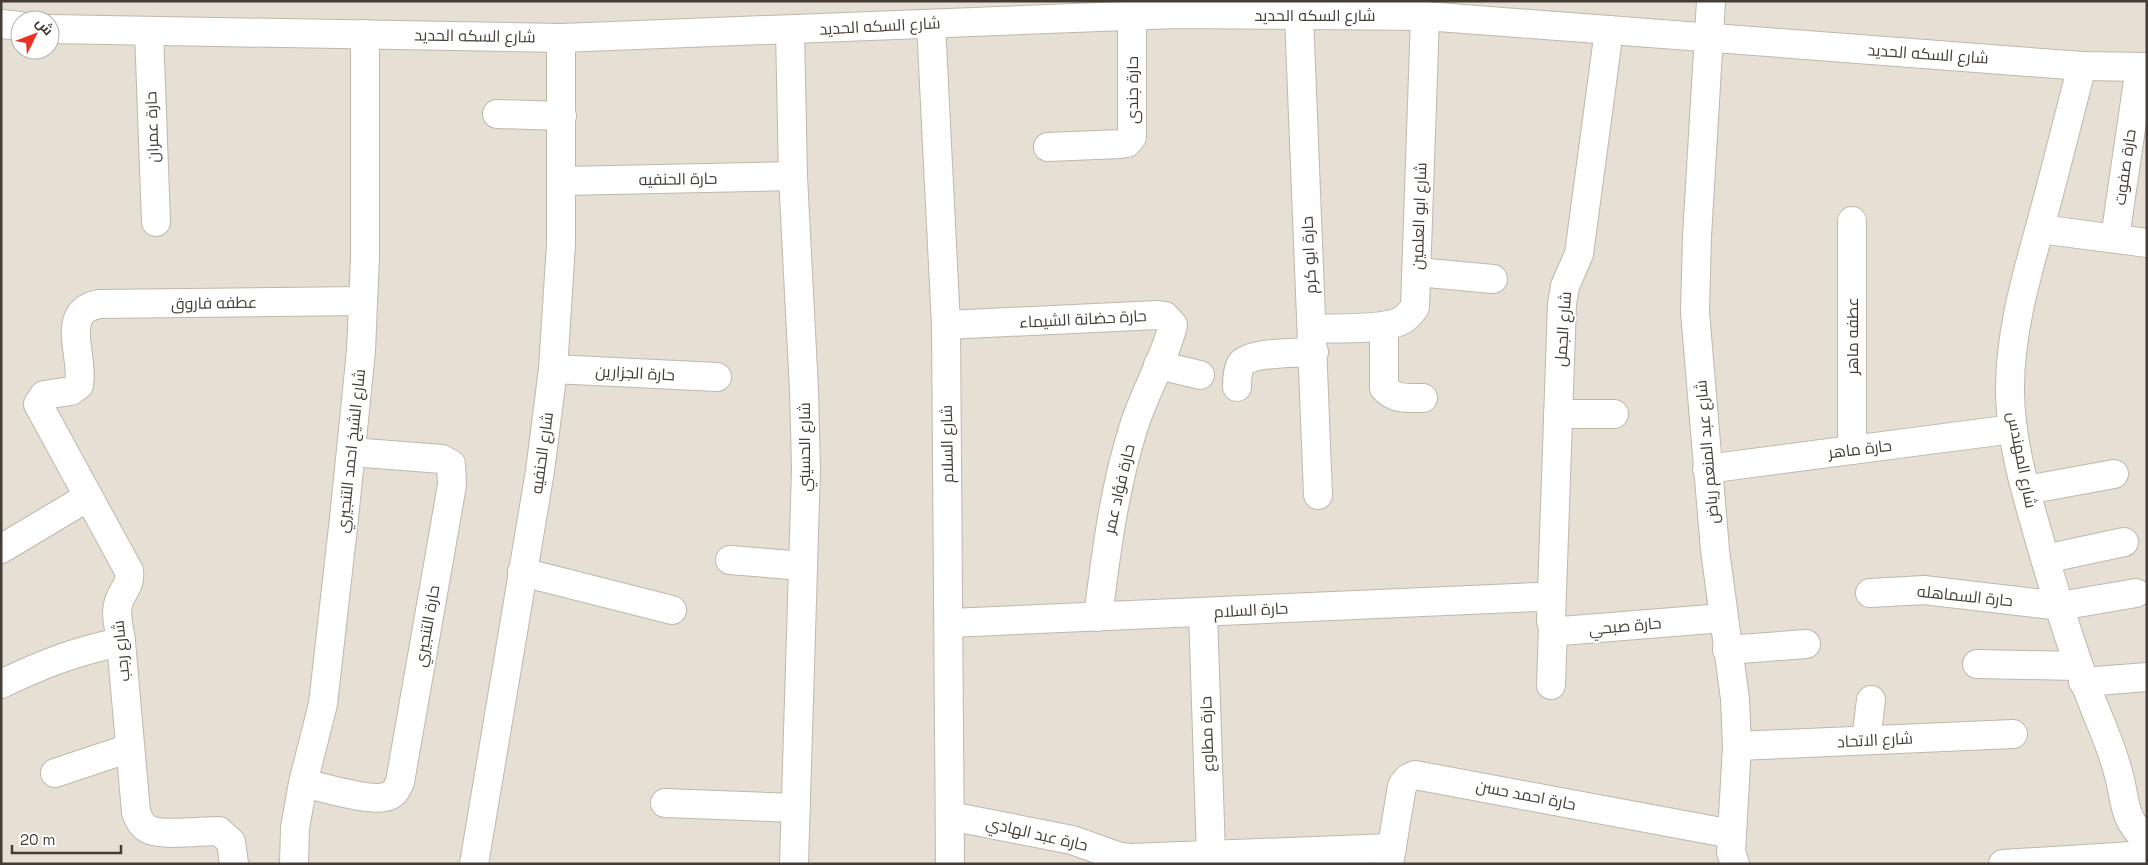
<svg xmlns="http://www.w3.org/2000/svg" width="2148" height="865" viewBox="0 0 2148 865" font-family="'Space Grotesk',Cairo,sans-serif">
  <rect width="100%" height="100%" fill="#f2ede6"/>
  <path fill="#e5dfd4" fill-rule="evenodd" d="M1 1H2147V864H1ZM20 20H50V50H20Z"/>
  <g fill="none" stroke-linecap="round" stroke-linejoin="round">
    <defs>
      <g id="minor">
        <path d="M1711 1 1697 236 1695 312 1715 550 1735 699 1737 746 1731 852 1735 864"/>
        <path d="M1299 15 1318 495"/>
        <path d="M1 24 20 26"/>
        <path d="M931 24 946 325 950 864"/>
        <path d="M50 29 561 38 1176 14 1425 16 2082 66 2147 67"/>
        <path d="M790 30 793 176 804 390 806 469 794 864"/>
        <path d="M1609 30 1579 254 1565 286 1562 304 1551 622 1556 630 1561 631 1723 618"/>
        <path d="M149 31 156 222"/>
        <path d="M2082 66C2068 119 2055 173 2040 227 2025 281 2009 337 2010 394 2011 445 2027 496 2041 545 2059 606 2077 667 2102 726 2108 741 2114 756 2118 772 2127 803 2121 816 2147 841"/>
        <path d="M497 114 562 116"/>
        <path d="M1048 147 1120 144 1127 143 1132 137V16"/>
        <path d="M563 181 793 176"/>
        <path d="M2040 229 2147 243"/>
        <path d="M2115 238 2140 67"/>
        <path d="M1417 272 1493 279"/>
        <path d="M946 325 1158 315 1165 316 1173 325C1164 361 1144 393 1133 429 1114 490 1106 553 1098 617"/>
        <path d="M1384 326V388C1395 400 1408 398 1423 398"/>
        <path d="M1313 329C1334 328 1381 330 1398 322 1406 319 1410 314 1415 307L1425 16"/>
        <path d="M1158 365 1200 375"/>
        <path d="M553 369 717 377"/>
        <path d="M1237 387C1237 380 1237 371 1241 364 1249 352 1298 353 1314 352"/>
        <path d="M1558 414H1614"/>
        <path d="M1852 450V221"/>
        <path d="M1707 469 2013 429"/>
        <path d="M2026 490 2114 474"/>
        <path d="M1 549 88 497"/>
        <path d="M2045 559 2124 542"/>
        <path d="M730 560 803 566"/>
        <path d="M522 572 672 610"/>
        <path d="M1870 593 1924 590 2060 606 2136 593"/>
        <path d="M1203 612 1211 855"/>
        <path d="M950 623 1536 597 1546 599 1551 603"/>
        <path d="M1727 650 1806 644"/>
        <path d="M1977 664 2078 666"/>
        <path d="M2083 682 2147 677"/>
        <path d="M1 684C43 664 76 651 121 642"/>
        <path d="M1551 685 1553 627"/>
        <path d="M1866 740 1871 700"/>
        <path d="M1737 746 2013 734"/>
        <path d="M55 773 130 748"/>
        <path d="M303 783C322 787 372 803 388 796 395 794 397 788 400 782L452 485 451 464 442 459 351 452"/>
        <path d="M665 803 796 808"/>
        <path d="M950 816 1072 840 1117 856 1131 858 1392 848"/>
        <path d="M234 864 231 842 219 831C202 831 164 836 150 830 142 827 139 820 136 812L121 642C120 631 115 616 118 605 121 590 131 588 129 571L38 404 44 395 71 391 79 385C85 357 58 312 99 304L363 301"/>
        <path d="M294 864 295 828 303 783 323 704 344 518 361 351 365 257V34"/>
        <path d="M474 864 540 471 553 369 561 244V38"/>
        <path d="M1389 864 1402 786 1408 778 1415 775 1732 834"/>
        <path d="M2003 864 2147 855"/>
      </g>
    </defs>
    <use href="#minor" stroke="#c0b7ac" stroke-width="30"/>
    <use href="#minor" stroke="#fff" stroke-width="28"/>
  </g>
  <g text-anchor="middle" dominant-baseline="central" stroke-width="4" stroke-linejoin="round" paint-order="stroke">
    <g font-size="16" fill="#443d36" stroke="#fff">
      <text x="1315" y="15">شارع السكه الحديد</text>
      <text transform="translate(880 26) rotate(-3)">شارع السكه الحديد</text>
      <text transform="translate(475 36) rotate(1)">شارع السكه الحديد</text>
      <text transform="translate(1928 54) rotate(4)">شارع السكه الحديد</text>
      <text transform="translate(1132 90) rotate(-90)">حارة جندى</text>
      <text transform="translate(152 127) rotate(-92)">حارة عمران</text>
      <text transform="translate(2125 167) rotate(-82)">حارة صفوت</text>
      <text transform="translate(678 179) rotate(-1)">حارة الحنفيه</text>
      <text transform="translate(1419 216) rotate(-88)">شارع ابو العلمين</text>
      <text transform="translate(1309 255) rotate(-93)">حارة ابو كرم</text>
      <text transform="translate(214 303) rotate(-1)">عطفه فاروق</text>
      <text transform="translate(1083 319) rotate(-3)">حارة حضانة الشيماء</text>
      <text transform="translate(1563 329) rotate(-86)">شارع الجمل</text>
      <text transform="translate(1852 336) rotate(-90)">عطفه ماهر</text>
      <text transform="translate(635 373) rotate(3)">حارة الجزارين</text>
      <text transform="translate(947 444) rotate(-91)">شارع السلام</text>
      <text transform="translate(804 447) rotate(-90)">شارع الحسيني</text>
      <text transform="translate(1860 449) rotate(-7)">حارة ماهر</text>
      <text transform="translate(351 451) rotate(-84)">شارع الشيخ احمد التنجيري</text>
      <text transform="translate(1707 452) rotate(-95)">شارع عبد المنعم رياض</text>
      <text transform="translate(542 453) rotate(-82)">شارع الحنفيه</text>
      <text transform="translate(2022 460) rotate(79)">شارع المهندس</text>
      <text transform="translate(1119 489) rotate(-77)">حارة فؤاد عمر</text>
      <text transform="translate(1965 596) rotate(6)">حارة السماهله</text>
      <text transform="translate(1251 610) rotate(-3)">حارة السلام</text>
      <text transform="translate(427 626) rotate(-80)">حارة التنجيري</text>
      <text transform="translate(1625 626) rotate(-5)">حارة صبحي</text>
      <text transform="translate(121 651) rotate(-96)">شارع رجب</text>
      <text transform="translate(1207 734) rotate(-92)">حارة مطاوع</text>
      <text transform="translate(1875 740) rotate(-3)">شارع الاتحاد</text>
      <text transform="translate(1526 795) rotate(11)">حارة احمد حسن</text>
      <text transform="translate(1037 834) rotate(13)">حارة عبد الهادي</text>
    </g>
  </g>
  <rect width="2148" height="865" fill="none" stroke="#443d36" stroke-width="5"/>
  <g transform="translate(35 35) rotate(48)"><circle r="24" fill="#ffffff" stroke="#b4b1af"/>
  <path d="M0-4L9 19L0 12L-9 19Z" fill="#ec3023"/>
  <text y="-8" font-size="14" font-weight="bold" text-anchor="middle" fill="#443d36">ش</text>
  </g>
  <path d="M12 845v8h109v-8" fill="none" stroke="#443d36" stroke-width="2.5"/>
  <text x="20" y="845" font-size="15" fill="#443d36" stroke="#ffffff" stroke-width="4" paint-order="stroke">20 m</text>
</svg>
